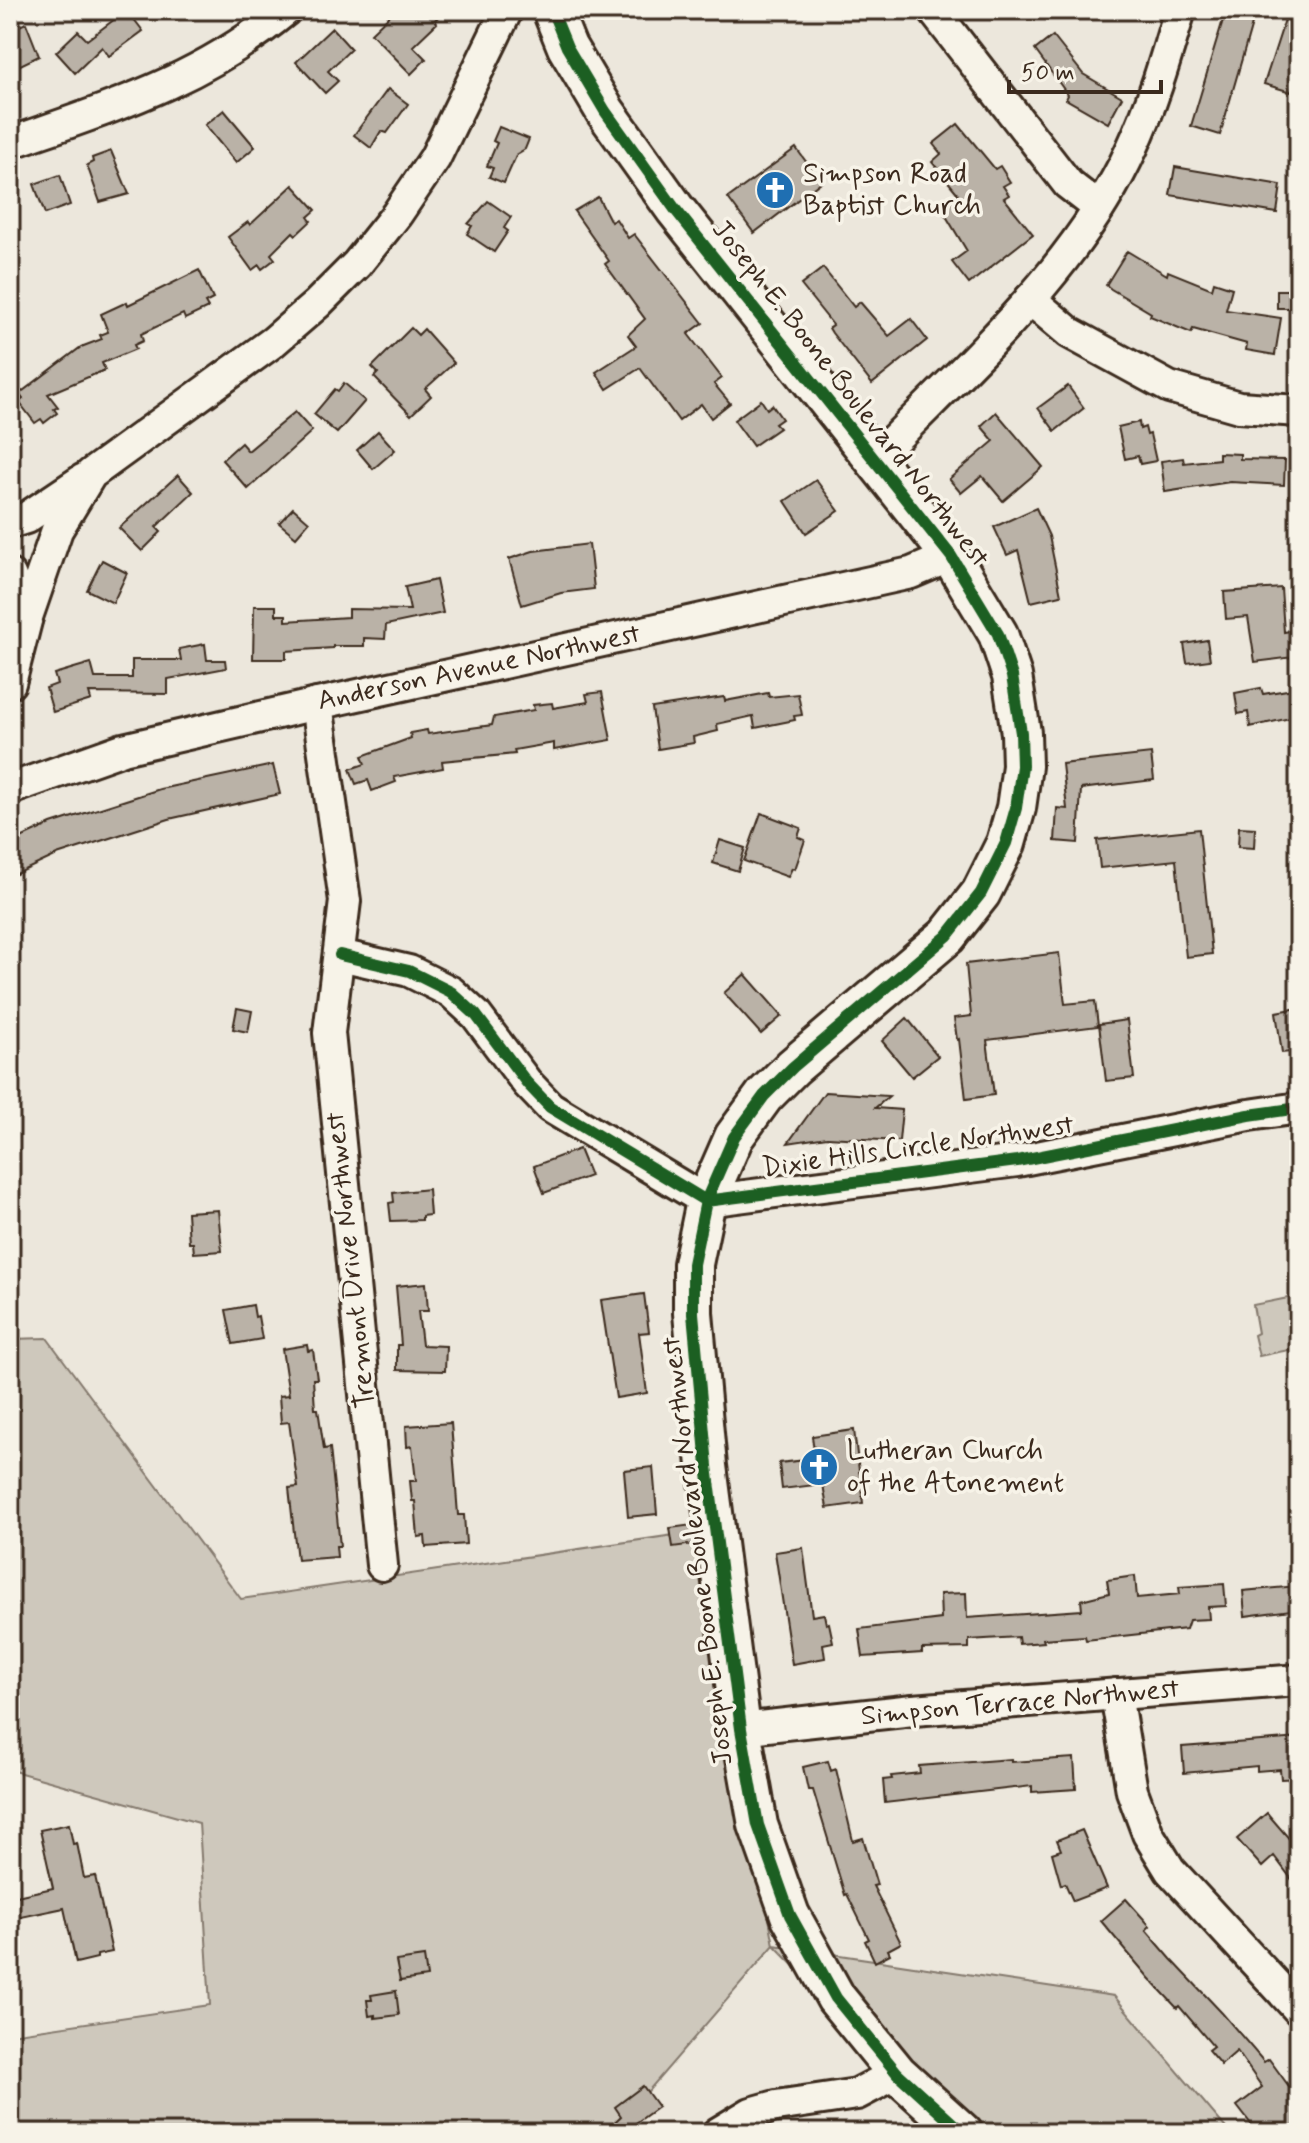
<svg xmlns="http://www.w3.org/2000/svg" width="1309" height="2143" viewBox="0 0 1309 2143" font-family="Mynerve,sans-serif">
  <rect width="100%" height="100%" fill="#ece7dc"/>
  <filter id="ink" filterUnits="userSpaceOnUse"><feTurbulence type="fractalNoise" baseFrequency=".0125" numOctaves="2"/><feDisplacementMap in="SourceGraphic" scale="16" xChannelSelector="R" yChannelSelector="G"/><feConvolveMatrix kernelMatrix="1 2 1 2 8 2 1 2 1" color-interpolation-filters="sRGB"/></filter>
  <g filter="url(#ink)">
    <g fill="#cec8bc" stroke="#84796d" stroke-width="2">
      <path d="M1293 1297 1299 1330V1348L1259 1356 1254 1335 1258 1333 1253 1305Z"/>
      <path d="M47 1338 241 1599 735 1526 747 1801 774 1945 1114 1996 1230 2133H958L774 1945 612 2133H10V2034L210 2005 199 1823 10 1770V1339Z"/>
    </g>
    <g fill="#bab2a7" stroke="#3b2a1e" stroke-width="2">
      <path d="M127 10 143 31 109 56 102 47 75 73 56 52 78 31 87 40Z"/>
      <path d="M395 10H446L435 20 437 23 413 46 426 59 411 74 371 33Z"/>
      <path d="M1226 10H1256L1220 135 1191 126Z"/>
      <path d="M1288 10H1299V68L1291 92 1264 84Z"/>
      <path d="M26 23 39 56 10 70V30Z"/>
      <path d="M332 28 351 49 328 71 338 81 325 93 296 62Z"/>
      <path d="M1053 36 1083 74 1122 97 1108 123 1066 99 1068 95 1035 50Z"/>
      <path d="M388 89 408 104 387 133 381 131 371 148 354 135Z"/>
      <path d="M224 110 255 147 236 163 205 125Z"/>
      <path d="M958 124 995 169 1000 166 1010 182 1003 186 1009 195 1004 198 1033 234 969 284 952 262 967 251 940 206 959 195 932 162 941 154 933 144Z"/>
      <path d="M499 127 529 139 525 149 517 154 504 183 489 177 493 168 487 166 497 143 493 141Z"/>
      <path d="M796 148 821 182 754 233 728 198Z"/>
      <path d="M111 151 129 194 100 202 87 165 93 162 92 158Z"/>
      <path d="M1175 167 1281 185 1277 213 1170 195Z"/>
      <path d="M60 175 70 205 45 214 34 184Z"/>
      <path d="M293 185 316 210 308 217 311 221 296 235 293 232 271 254 275 259 262 269 259 265 252 270 228 237 248 222 250 225Z"/>
      <path d="M598 197 611 222 616 219 628 238 634 234 703 323 688 334 722 378 714 384 730 403 711 418 701 404 679 421 640 368 607 389 596 372 636 346 628 335 645 319 605 264 609 261 574 211Z"/>
      <path d="M488 201 511 217 504 228 508 231 494 252 467 234 472 226 468 224Z"/>
      <path d="M1127 251 1167 275 1168 271 1212 289 1214 282 1232 288 1226 310 1281 318 1275 355 1246 350 1247 344 1193 329 1191 333 1150 316 1151 313 1111 289 1106 285Z"/>
      <path d="M823 268 854 307 860 302 889 336 911 319 927 340 872 384 832 333 829 328 833 325 801 285Z"/>
      <path d="M199 270 213 299 205 303 208 308 185 319 183 314 141 334 143 341 134 345 136 349 102 363 105 370 48 394 58 407 54 409 57 413 44 423 41 419 35 423 19 402 23 399 19 394 81 347 102 339 100 335 108 332 101 314 127 302 128 305Z"/>
      <rect x="1277" y="290" width="19" height="18"/>
      <path d="M411 328 418 335 424 329 454 363 425 389 431 396 411 415 374 377 378 373 372 367Z"/>
      <path d="M344 383 365 401 337 433 314 414 335 389 338 391Z"/>
      <path d="M1068 386 1084 408 1055 431 1038 408Z"/>
      <path d="M761 400 767 409 772 405 782 419 775 424 779 428 753 446 734 420Z"/>
      <path d="M295 412 312 431 248 489 222 460 241 443 248 451Z"/>
      <path d="M996 412 1043 467 1003 501 982 476 961 493 949 479 994 441 981 426Z"/>
      <path d="M1139 422 1140 429 1145 427 1147 435 1150 434 1156 461 1140 464 1138 456 1125 459 1118 427Z"/>
      <path d="M378 431 395 450 373 469 357 450Z"/>
      <path d="M1219 453 1240 454V459L1285 460 1284 485 1230 482 1165 492 1161 461 1183 458 1184 463 1219 459Z"/>
      <path d="M178 475 193 492 156 527 161 532 142 551 119 528Z"/>
      <path d="M816 480 839 511 806 533 785 501Z"/>
      <path d="M293 508 309 522 296 537 279 523Z"/>
      <path d="M1036 508 1049 536 1061 595 1031 602 1018 550 1007 555 994 527Z"/>
      <path d="M589 544 594 589 561 593 522 605 509 559 533 551Z"/>
      <path d="M102 560 127 573 113 603 87 590Z"/>
      <path d="M436 580 443 613 386 625 385 639 364 638V646H333V648L286 651V659H253L254 606H276V615H286V621L348 617V609L410 610 405 587Z"/>
      <path d="M1281 588 1284 632 1290 631 1294 657 1255 662 1248 617 1226 619 1224 592Z"/>
      <path d="M1207 640 1210 660 1187 663 1184 644Z"/>
      <path d="M205 644 207 660H225L226 668 168 679V694L89 693 91 700 53 712 46 688 57 684 54 674 91 663 95 678H132V660H181L179 649Z"/>
      <path d="M1261 688 1263 694 1299 688V716L1250 727 1248 712 1238 714 1235 693Z"/>
      <path d="M602 692 611 740 554 750V743L514 750 515 754 442 761 443 768 394 777 396 782 372 791 368 780 356 784 350 769 365 764 362 756 411 738 410 733 427 730 428 734 492 725 494 717 534 710 533 705 552 703 553 708 588 702 586 694Z"/>
      <path d="M768 693 769 697 798 694 802 715 794 716 795 720 755 728 753 716 717 724 718 731 693 737 694 743 658 749 652 708 724 697 725 701Z"/>
      <path d="M1151 754 1154 780 1081 789 1078 843 1055 841 1057 808 1067 809 1062 764Z"/>
      <path d="M273 765 280 794 169 819 57 855 10 877V843L51 824 160 789Z"/>
      <path d="M761 813 801 828 798 837 805 840 795 869 792 868 788 877 744 861Z"/>
      <path d="M1239 827 1255 828 1254 848 1238 847Z"/>
      <path d="M1199 829 1212 954 1186 957 1176 860 1100 868 1097 840Z"/>
      <path d="M720 840 745 848 738 871 713 863Z"/>
      <path d="M1059 953 1065 1004 1095 1001 1098 1026 987 1040 994 1095 966 1099 959 1039 957 1040 954 1018 971 1016 966 964Z"/>
      <path d="M745 974 782 1016 761 1034 724 993Z"/>
      <path d="M237 1008 252 1011 248 1032 233 1029Z"/>
      <path d="M1299 1008V1051L1282 1053 1276 1012Z"/>
      <path d="M907 1018 938 1056 912 1077 882 1041Z"/>
      <path d="M1127 1020 1134 1078 1106 1081 1099 1024Z"/>
      <path d="M825 1092 889 1096 875 1108 902 1110 899 1141 827 1137 788 1143Z"/>
      <path d="M579 1149 590 1176 544 1193 534 1166Z"/>
      <path d="M428 1189 430 1215 422 1216V1220L391 1221 389 1203 394 1202 393 1193Z"/>
      <path d="M218 1210 222 1251 194 1253 193 1243H189L187 1212Z"/>
      <path d="M426 1283 428 1311H418L422 1345 446 1346 445 1371 397 1370V1345H401L396 1286Z"/>
      <path d="M644 1294 649 1332 639 1333 647 1393 616 1398 601 1300Z"/>
      <path d="M253 1305 255 1317 258 1316 262 1339 233 1344 226 1310Z"/>
      <path d="M307 1345 308 1351 313 1350 317 1379H313L315 1409H318L324 1449 330 1448 340 1546H336L337 1557 297 1560 289 1488 298 1487 289 1422 281 1423 279 1396 289 1395 282 1349Z"/>
      <path d="M451 1423 458 1515H464L466 1544 426 1547 425 1536 418 1537 415 1501H412L410 1481H416L412 1446 407 1447 406 1426Z"/>
      <path d="M854 1430 863 1503 827 1508 823 1484 782 1489 779 1463 815 1459 812 1436Z"/>
      <path d="M653 1467 657 1514 628 1517 624 1470Z"/>
      <path d="M692 1525 695 1544 673 1547 670 1528Z"/>
      <path d="M803 1548 812 1616 824 1614 826 1624 829 1623 833 1642 823 1644 825 1658 792 1664 775 1552Z"/>
      <path d="M1135 1576 1137 1598 1180 1594 1179 1587 1224 1584 1226 1606 1208 1607 1209 1619 1189 1620 1186 1629 1086 1640 1085 1636 1043 1639 1044 1642 1019 1644 1018 1637 969 1640V1648L922 1649V1653L863 1657 859 1629 941 1619 940 1594 966 1593 967 1618 1082 1610 1081 1600 1109 1593 1107 1580Z"/>
      <path d="M1298 1586 1299 1609 1245 1616 1243 1591Z"/>
      <path d="M1299 1738V1778L1281 1779 1280 1769 1257 1771V1766L1184 1773 1182 1747Z"/>
      <path d="M1074 1758 1076 1789 1032 1792V1786L885 1803 883 1780 892 1779 891 1776 920 1773 919 1766 1011 1759V1762Z"/>
      <path d="M828 1761 831 1771 836 1769 853 1841 863 1838 877 1885 873 1886 901 1943 888 1950 890 1954 875 1962 865 1941 869 1939 847 1894 845 1895 813 1790H808L803 1767Z"/>
      <path d="M1267 1813 1299 1850V1889L1274 1856 1262 1867 1237 1839Z"/>
      <path d="M69 1824 73 1844 77 1843 84 1878 95 1876 112 1952 97 1955V1958L76 1963 64 1908 16 1918 12 1897 53 1888 40 1830Z"/>
      <path d="M1082 1830 1107 1888 1073 1901 1065 1883 1061 1885 1052 1853 1061 1850 1057 1840Z"/>
      <path d="M1126 1899 1150 1926 1146 1930 1171 1959 1222 2013 1264 2062 1269 2059 1299 2100V2133H1258L1237 2106 1262 2087 1237 2051 1221 2065 1208 2050 1213 2046 1179 2006 1177 2008 1149 1978 1101 1921Z"/>
      <path d="M424 1957 427 1977 400 1981 396 1961Z"/>
      <path d="M396 1991 399 2015 375 2018V2015L369 2016 367 2000H372L371 1995Z"/>
      <path d="M643 2086 658 2107 622 2133H603L621 2116 615 2107Z"/>
    </g>
    <g fill="none" stroke-linecap="round" stroke-linejoin="round">
      <defs>
        <g id="minor">
          <path d="M933 10 1068 184 1099 208"/>
          <path d="M10 143C112 107 200 81 286 10"/>
          <path d="M1030 299 1070 333 1169 387 1239 407 1299 411"/>
          <path d="M874 460C967 364 1076 271 1132 148 1153 103 1166 57 1180 10"/>
          <path d="M10 523 26 518 84 479"/>
          <path d="M10 575 27 617"/>
          <path d="M10 683 27 617 57 530 91 474 273 342 317 304 357 264 397 214 435 158 507 10"/>
          <path d="M317 704 345 901 329 1033 382 1565"/>
          <path d="M10 789 123 749 317 704 911 573 951 556"/>
          <path d="M340 955 409 971 451 992 476 1015 527 1083 550 1107 706 1201 1017 1161 1249 1115 1299 1108"/>
          <path d="M1116 1694 1132 1791 1148 1834 1170 1870 1299 2010"/>
          <path d="M741 1729 913 1710 1299 1680"/>
          <path d="M718 2133 751 2113 776 2106 857 2094 897 2073"/>
        </g>
        <path id="major" d="M552 10 567 47 605 111 675 209 951 556 998 634 1012 676 1021 733 1022 766 1016 808 1006 843 981 893 947 936 793 1067 764 1096 734 1137 706 1201 693 1264V1313L707 1466 741 1729 758 1825 790 1915 836 1998 897 2073 963 2133"/>
      </defs>
      <use href="#minor" stroke="#3b2a1e" stroke-width="36"/>
      <use href="#major" stroke="#3b2a1e" stroke-width="44"/>
      <use href="#minor" stroke="#f7f3e8" stroke-width="30"/>
      <use href="#major" stroke="#f7f3e8" stroke-width="38"/>
      <defs>
        <g id="cycleway">
          <path d="M552 10 567 47 605 111 675 209 951 556 998 634 1012 676 1021 733 1022 766 1016 808 1006 843 981 893 947 936 793 1067 764 1096 734 1137 706 1201 693 1264V1313L707 1466 741 1729 758 1825 790 1915 836 1998 897 2073 963 2133"/>
          <path d="M340 955 409 971 451 992 476 1015 527 1083 550 1107 706 1201 1017 1161 1249 1115 1299 1108"/>
        </g>
      </defs>
      <use href="#cycleway" stroke="#f7f3e8" stroke-width="17"/>
      <use href="#cycleway" stroke="#1b5e20" stroke-width="12"/>
    </g>
  </g>
  <defs>
    <symbol id="church-disc" viewBox="-11 -11 22 22"><circle r="9.5" fill="#1f6fb2" stroke="#f7f3e8"/><path d="M-1.2-6h2.4v3.5h3.3v2.4h-3.3V6h-2.4V-.1h-3.3v-2.4h3.3Z" fill="#fff"/></symbol>
  </defs>
  <g fill-rule="evenodd">
    <use href="#church-disc" x="753" y="168" width="44" height="44"/>
    <use href="#church-disc" x="797" y="1445" width="44" height="44"/>
  </g>
  <g text-anchor="middle" dominant-baseline="central" stroke-width="7" stroke-linejoin="round" paint-order="stroke">
    <g font-size="28" fill="#3b2a1e" stroke="#f7f3e8" text-anchor="start">
      <text x="803" y="174">Simpson Road<tspan x="803" dy="32">Baptist Church</tspan></text>
      <text x="847" y="1451">Lutheran Church<tspan x="847" dy="32">of the Atonement</tspan></text>
    </g>
    <g font-size="28" fill="#3b2a1e" stroke="#f7f3e8">
      <text transform="translate(850 394) rotate(52)">Joseph E. Boone Boulevard Northwest</text>
      <text transform="translate(479 668) rotate(-12)">Anderson Avenue Northwest</text>
      <text transform="translate(918 1147) rotate(-8)">Dixie Hills Circle Northwest</text>
      <text transform="translate(351 1260) rotate(-96)">Tremont Drive Northwest</text>
      <text transform="translate(698 1551) rotate(-97)">Joseph E. Boone Boulevard Northwest</text>
      <text transform="translate(1020 1703) rotate(-5)">Simpson Terrace Northwest</text>
    </g>
  </g>
  <rect width="1309" height="2143" fill="none" stroke="#f7f3e8" stroke-width="40"/>
  <rect x="20" y="20" width="1269" height="2103" fill="none" stroke="#3b2a1e" stroke-width="3" filter="url(#ink)"/>
  <path d="M1009 80v12h152v-12" fill="none" stroke="#3b2a1e" stroke-width="4"/>
  <text x="1021" y="80" font-size="24" fill="#3b2a1e" stroke="#f7f3e8" stroke-width="6" paint-order="stroke">50 m</text>
</svg>
